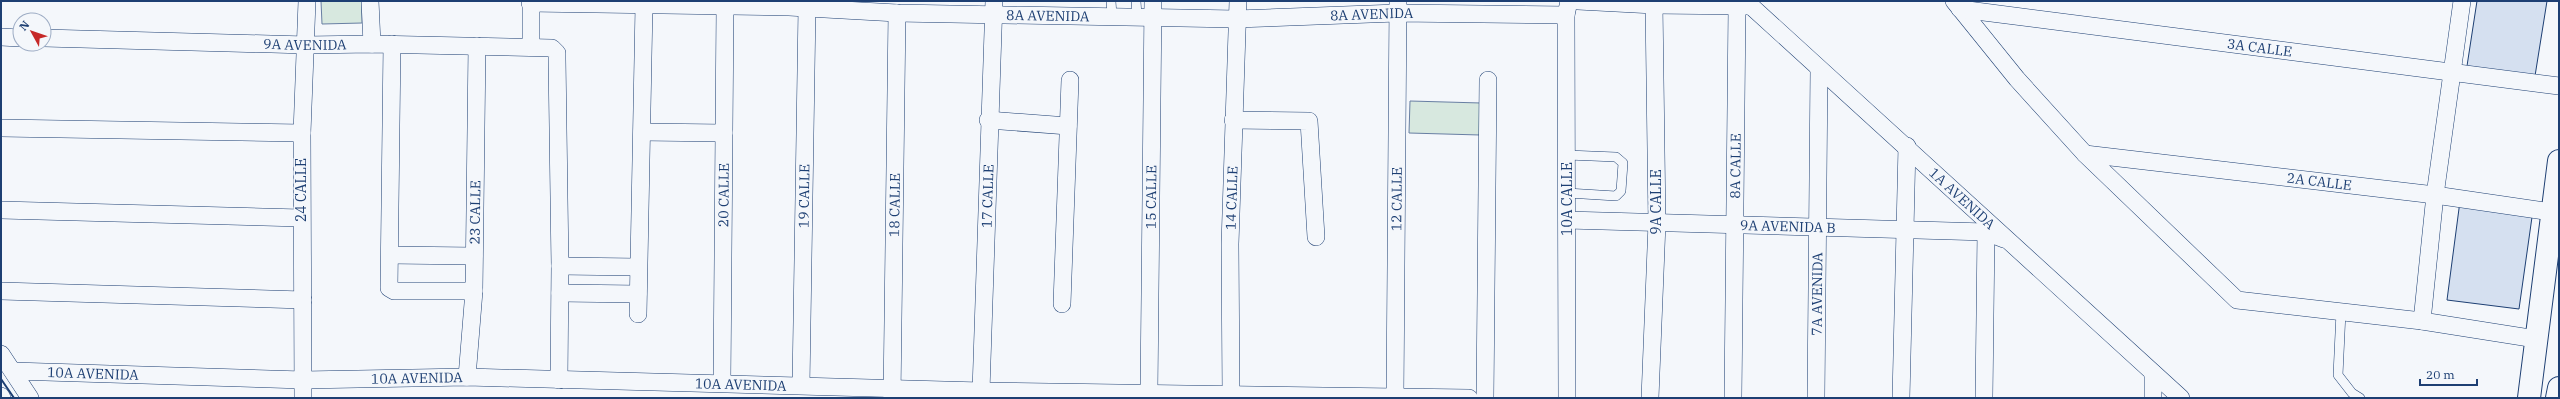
<svg xmlns="http://www.w3.org/2000/svg" width="2560" height="399" viewBox="0 0 2560 399" font-family="'IBM Plex Serif',serif">
  <rect width="100%" height="100%" fill="#f4f7fb"/>
  <g fill="#d7e8df" stroke="#687fa3">
    <path d="M321 1H362V23L322 24Z"/>
    <path d="M1410 101 1481 103 1480 135 1409 133Z"/>
  </g>
  <g fill="#d5e0f0" stroke="#1d3f73">
    <path d="M2477 1H2547L2535 76 2467 66Z"/>
    <path d="M2460 201 2533 210 2519 309 2447 300Z"/>
  </g>
  <g fill="none" stroke-linecap="round" stroke-linejoin="round">
    <defs>
      <g id="lane">
        <path d="M1111 1 1112 16"/>
        <path d="M1136 1 1137 16"/>
        <path d="M1567 155 1616 157 1623 163 1621 191 1616 196 1567 193"/>
        <path d="M2341 312 2338 375 2352 393 2360 398"/>
      </g>
      <g id="street">
        <path d="M370 1 372 44"/>
        <path d="M531 1V46"/>
        <path d="M1578 1 1654 5 1748 6"/>
        <path id="s1" d="M1742 1 1751 6 2181 398"/>
        <path d="M1954 1 2017 79 2085 154 2237 300 2422 321 2536 339"/>
        <path id="s2" d="M530 3 789 7 897 13 1236 19 1397 13 1566 15"/>
        <path id="s3" d="M1960 9 2559 86"/>
        <path d="M1 37 20 38"/>
        <path id="s4" d="M44 38 306 45 372 44 552 48 557 53V59L560 266 559 380"/>
        <path d="M392 44 389 288 394 291H474"/>
        <path d="M988 120 1068 126"/>
        <path d="M1233 120 1309 121 1316 237"/>
        <path d="M1 128 302 133"/>
        <path d="M642 132 724 133"/>
        <path id="s5" d="M2085 154 2435 195 2552 212"/>
        <path d="M1 210 301 218"/>
        <path id="s6" d="M1567 220 1986 232 2004 239"/>
        <path d="M390 255 474 256"/>
        <path d="M560 266 638 267"/>
        <path d="M1 291 303 300"/>
        <path d="M560 293 638 294"/>
        <path d="M1062 304 1070 80"/>
        <path d="M638 314 644 6"/>
        <path d="M2422 321 2435 195 2462 1"/>
        <path d="M1 354 30 398"/>
        <path id="s7" d="M13 371 303 380 467 377 981 391 1469 398"/>
        <path id="s8" d="M467 377 474 291 477 46"/>
        <path id="s9" d="M722 382 725 7"/>
        <path id="s10" d="M801 385 807 8"/>
        <path id="s11" d="M981 391 994 1"/>
        <path id="s12" d="M1149 392 1153 1"/>
        <path id="s13" d="M1231 394 1230 244 1238 1"/>
        <path d="M1 396 2 398"/>
        <path id="s14" d="M1395 397 1398 1"/>
        <path d="M303 398 302 133 307 1"/>
        <path id="s15" d="M892 398 897 13"/>
        <path d="M1485 398 1488 80"/>
        <path d="M1567 398 1566 15 1569 1"/>
        <path d="M1650 398 1657 223 1654 5"/>
        <path id="s16" d="M1733 398 1737 7"/>
        <path id="s17" d="M1816 398 1819 69"/>
        <path d="M1901 398 1907 146"/>
        <path d="M1984 398 1986 232"/>
        <path d="M2153 398V373"/>
      </g>
      <g id="highway">
        <path d="M2529 398 2559 161"/>
        <path d="M2557 398 2559 388"/>
      </g>
    </defs>
    <use href="#lane" stroke="#1d3f73" stroke-width="10"/>
    <use href="#street" stroke="#1d3f73" stroke-width="18"/>
    <use href="#highway" stroke="#1d3f73" stroke-width="24"/>
    <use href="#lane" stroke="#f4f7fb" stroke-width="9"/>
    <use href="#street" stroke="#f4f7fb" stroke-width="17"/>
    <use href="#highway" stroke="#f4f7fb" stroke-width="22"/>
    <path stroke="#1d3f73" stroke-width="2" d="M1 379 14 398"/>
  </g>
  <g text-anchor="middle" dominant-baseline="central" stroke-width="3" stroke-linejoin="round" paint-order="stroke">
    <g font-size="14" fill="#1d3f73" stroke="#f4f7fb">
      <text stroke="none"><textPath href="#s2" startOffset="518">8A AVENIDA</textPath></text>
      <text stroke="none"><textPath href="#s2" startOffset="842">8A AVENIDA</textPath></text>
      <text stroke="none"><textPath href="#s4" startOffset="261">9A AVENIDA</textPath></text>
      <text stroke="none"><textPath href="#s3" startOffset="302">3A CALLE</textPath></text>
      <text stroke="none"><textPath href="#s16" startOffset="232">8A CALLE</textPath></text>
      <text stroke="none"><textPath href="#s5" startOffset="236">2A CALLE</textPath></text>
      <text transform="translate(301 190) rotate(-90)">24 CALLE</text>
      <text stroke="none"><textPath href="#s9" startOffset="187">20 CALLE</textPath></text>
      <text stroke="none"><textPath href="#s10" startOffset="189">19 CALLE</textPath></text>
      <text stroke="none"><textPath href="#s11" startOffset="195">17 CALLE</textPath></text>
      <text stroke="none"><textPath href="#s12" startOffset="195">15 CALLE</textPath></text>
      <text stroke="none"><textPath href="#s13" startOffset="196">14 CALLE</textPath></text>
      <text stroke="none"><textPath href="#s1" startOffset="296">1A AVENIDA</textPath></text>
      <text stroke="none"><textPath href="#s14" startOffset="198">12 CALLE</textPath></text>
      <text transform="translate(1567 199) rotate(-90)">10A CALLE</text>
      <text transform="translate(1656 202) rotate(-90)">9A CALLE</text>
      <text stroke="none"><textPath href="#s15" startOffset="193">18 CALLE</textPath></text>
      <text stroke="none"><textPath href="#s8" startOffset="165">23 CALLE</textPath></text>
      <text stroke="none"><textPath href="#s6" startOffset="221">9A AVENIDA B</textPath></text>
      <text stroke="none"><textPath href="#s17" startOffset="104">7A AVENIDA</textPath></text>
      <text stroke="none"><textPath href="#s7" startOffset="80">10A AVENIDA</textPath></text>
      <text stroke="none"><textPath href="#s7" startOffset="404">10A AVENIDA</textPath></text>
      <text stroke="none"><textPath href="#s7" startOffset="728">10A AVENIDA</textPath></text>
    </g>
  </g>
  <rect width="2560" height="399" fill="none" stroke="#1d3f73" stroke-width="4"/>
  <g transform="translate(32 32) rotate(310)"><circle r="19" fill="#f4f7fb" stroke="#9eadc5"/>
  <path d="M0-3L7 15L0 10L-7 15Z" fill="#c62828"/>
  <text y="-6" font-size="11" font-weight="bold" text-anchor="middle" fill="#1d3f73">N</text>
  </g>
  <path d="M2420 379v6h57v-6" fill="none" stroke="#1d3f73" stroke-width="2"/>
  <text x="2426" y="379" font-size="12" fill="#1d3f73" stroke="#f4f7fb" stroke-width="3" paint-order="stroke">20 m</text>
</svg>
